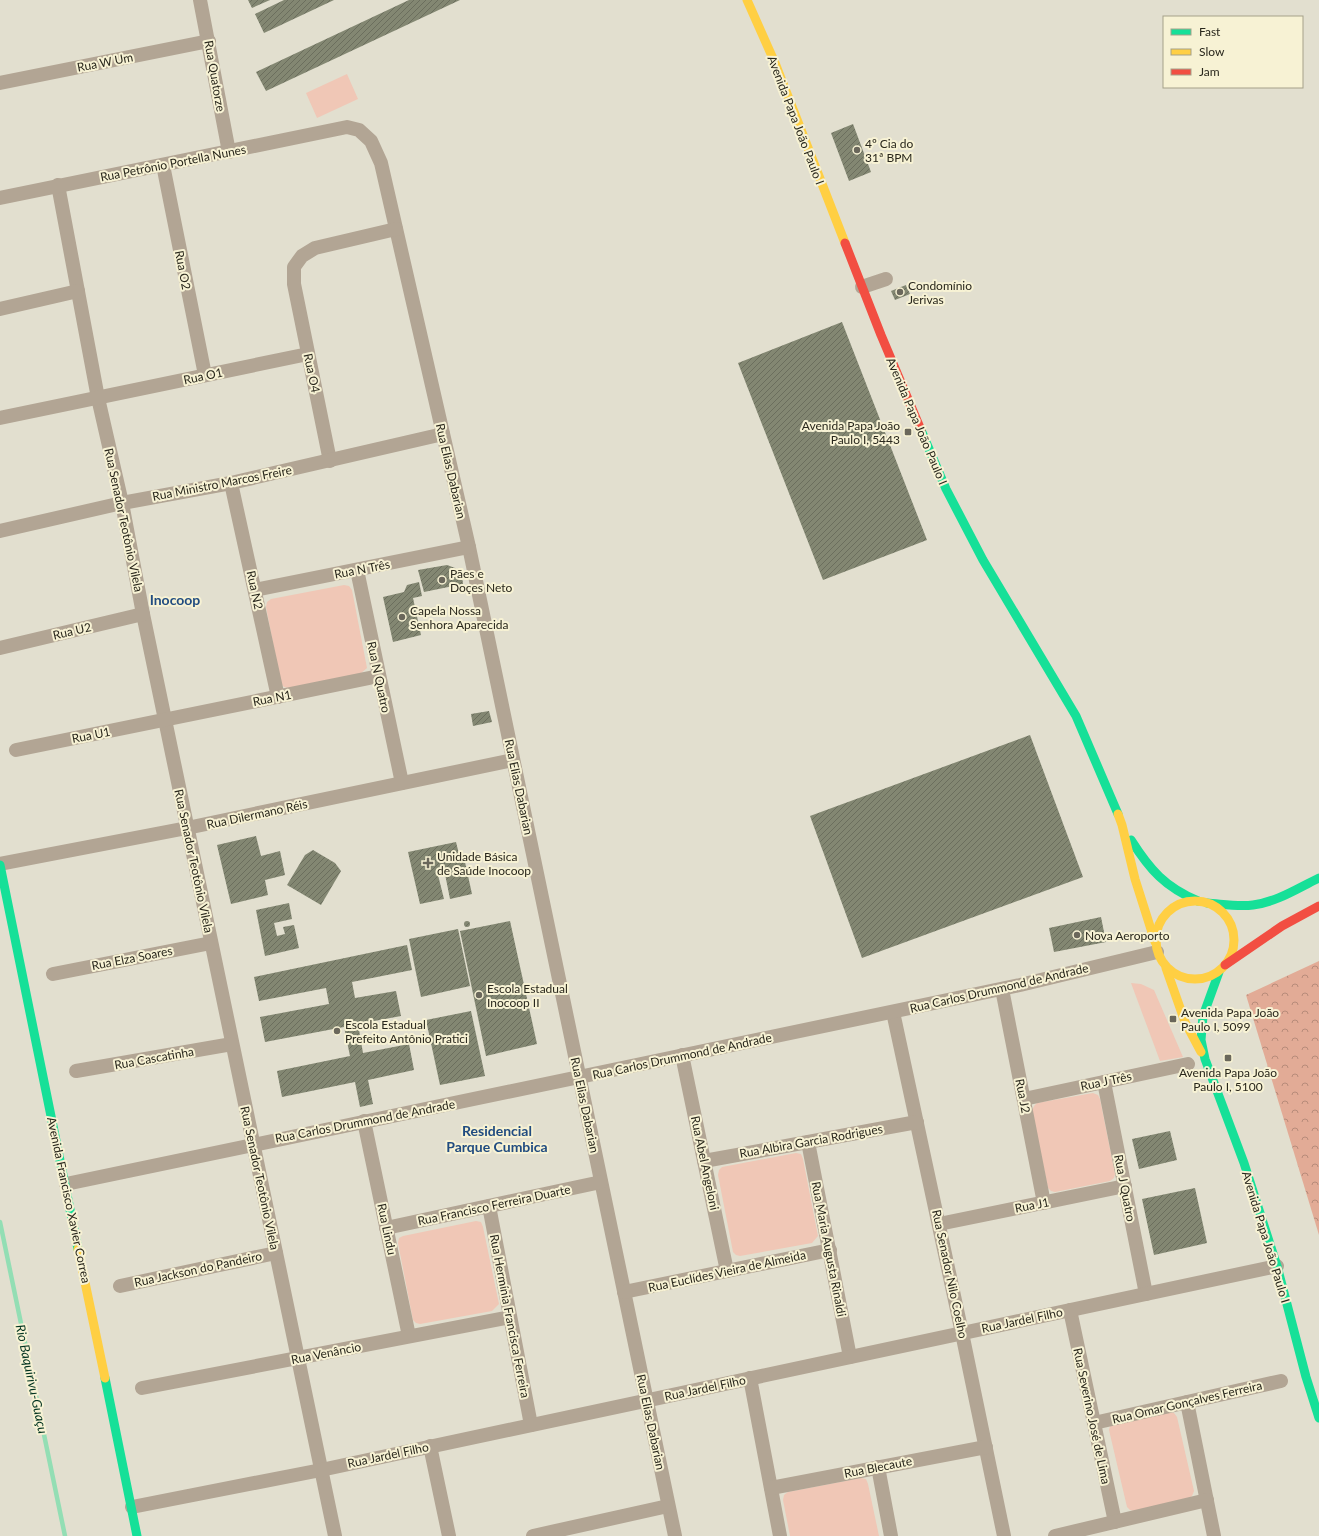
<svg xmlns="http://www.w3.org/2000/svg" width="1319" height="1536" viewBox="0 0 1319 1536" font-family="Lato,sans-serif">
  <defs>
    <pattern id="forest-crowns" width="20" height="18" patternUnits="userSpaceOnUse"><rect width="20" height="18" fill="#e2ab96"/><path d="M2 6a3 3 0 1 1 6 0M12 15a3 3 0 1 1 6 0" fill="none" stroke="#b78b7a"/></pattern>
    <pattern id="building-hatch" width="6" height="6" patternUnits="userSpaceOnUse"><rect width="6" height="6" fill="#838772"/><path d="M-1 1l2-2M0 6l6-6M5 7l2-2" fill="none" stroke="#6b6e5d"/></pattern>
  </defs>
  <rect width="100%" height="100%" fill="#e2dfcf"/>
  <path fill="url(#forest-crowns)" d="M1319 961V1235L1246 995Z"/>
  <g fill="#f0c7b6">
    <path d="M347 74 358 99 317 118 306 93Z"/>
    <path d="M344 585 349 586 352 590 367 668 360 674 288 688 284 687 281 684 266 607 267 602 271 599Z"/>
    <path d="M1131 983 1141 984 1154 990 1183 1057 1160 1061Z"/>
    <path d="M1093 1093 1098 1095 1100 1099 1115 1174 1114 1178 1110 1181 1055 1192 1051 1191 1048 1188 1032 1111 1034 1106 1037 1103Z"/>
    <path d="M796 1153 801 1154 803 1159 818 1236 812 1243 740 1256 736 1255 733 1252 718 1175 719 1170 722 1167Z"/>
    <path d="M476 1221 481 1222 483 1227 499 1304 492 1311 420 1324 416 1323 413 1320 398 1243 399 1238 403 1236Z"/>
    <path d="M1169 1411 1174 1413 1177 1417 1194 1491 1192 1496 1189 1498 1134 1511 1130 1510 1127 1507 1109 1430 1110 1426Z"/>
    <path d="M861 1478 866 1479 868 1484 879 1536H790L783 1500 784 1495 788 1492Z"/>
  </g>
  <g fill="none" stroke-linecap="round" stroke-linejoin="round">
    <path stroke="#93deb4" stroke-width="4.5" d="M0 1222 65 1536"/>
  </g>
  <g fill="url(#building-hatch)">
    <path d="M248 0H270L252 8Z"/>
    <path d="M284 0H334L264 33 255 14Z"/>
    <path d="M409 0H460L266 91 256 72Z"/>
    <path d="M853 124 871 172 849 181 831 133Z"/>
    <path d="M906 285 910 294 895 300 891 291Z"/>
    <path d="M842 322 927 540 823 580 738 363Z"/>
    <path d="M447 565 455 568 462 576 463 584 424 592 418 570Z"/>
    <path d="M419 582 422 596 413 598 421 635 393 642 383 597 404 592 407 585Z"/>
    <path d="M489 711 492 722 473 726 471 714Z"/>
    <path d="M1030 735 1083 877 862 958 810 816Z"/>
    <path d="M256 836 261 856 280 851 285 875 265 880 268 895 231 904 217 845Z"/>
    <path d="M456 842 459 854 463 853 472 894 450 899 444 869 437 871 444 899 420 904 408 852Z"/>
    <path d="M313 850 335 863 341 871 321 905 287 885 305 855Z"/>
    <path d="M289 903 292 919 274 923 277 936 285 934 283 927 294 925 299 948 265 956 256 910Z"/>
    <path d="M1101 917 1106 942 1054 952 1049 928Z"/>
    <circle cx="467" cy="924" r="3"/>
    <path d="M510 921 537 1044 486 1056 460 931Z"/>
    <path d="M458 929 470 986 421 997 409 939Z"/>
    <path d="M407 945 412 970 352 982 355 998 396 991 401 1016 358 1024 363 1053 409 1044 414 1070 368 1080 373 1104 360 1107 355 1082 282 1097 277 1071 350 1056 344 1027 265 1042 260 1017 329 1004 326 988 259 1001 254 977Z"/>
    <path d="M471 1011 485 1076 440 1085 426 1020Z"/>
    <path d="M1170 1131 1177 1160 1139 1169 1132 1139Z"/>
    <path d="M1195 1188 1207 1243 1154 1255 1142 1199Z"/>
  </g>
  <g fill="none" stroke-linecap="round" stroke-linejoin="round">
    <g stroke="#b2a594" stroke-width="14">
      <path d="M200 0 229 152"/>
      <path d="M0 83 209 41"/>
      <path d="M163 165 205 375"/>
      <path d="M58 185 98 398 122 503 143 614 335 1536"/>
      <path d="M0 198 347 127 359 130 371 141 381 163 469 547 675 1536"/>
      <path d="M862 287 886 279"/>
      <path d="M0 309 78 291"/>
      <path d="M0 418 308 354"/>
      <path d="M330 461 294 284V267L302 256 315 248 396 229"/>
      <path d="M231 483 278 697"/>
      <path d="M0 531 122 503 231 483 443 434"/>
      <path d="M357 570 402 783"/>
      <path d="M255 590 469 547"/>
      <path d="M0 648 143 614"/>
      <path d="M16 750 379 676"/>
      <path d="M0 864 187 828 513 760"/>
      <path d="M53 974 211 943"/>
      <path d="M1002 989 1044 1203"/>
      <path d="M893 1012 962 1333 1004 1536"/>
      <path d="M682 1055 727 1271"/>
      <path d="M76 1071 232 1044"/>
      <path d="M1104 1082 1146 1294"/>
      <path d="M1024 1099 1188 1064"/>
      <path d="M364 1121 409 1336"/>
      <path d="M808 1142 850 1357"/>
      <path d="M704 1161 917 1122"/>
      <path d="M66 1184 1020 985 1157 952"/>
      <path d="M489 1206 531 1425"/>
      <path d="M939 1224 1125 1186"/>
      <path d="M386 1228 601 1182"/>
      <path d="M120 1286 276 1253"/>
      <path d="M624 1292 830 1250"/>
      <path d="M1070 1310 1115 1522"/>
      <path d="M750 1378 780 1536"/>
      <path d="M142 1388 510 1317"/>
      <path d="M1187 1402 1214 1536"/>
      <path d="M1094 1423 1281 1381"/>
      <path d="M430 1446 449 1536"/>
      <path d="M878 1467 891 1536"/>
      <path d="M771 1488 986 1447"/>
      <path d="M132 1507 321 1470 1277 1266"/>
      <path d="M533 1536 668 1506"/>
      <path d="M1055 1536 1207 1500"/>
    </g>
    <g stroke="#16e098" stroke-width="9">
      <path d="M921 430 946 489 983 560 1076 716 1118 814"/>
      <path d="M1131 840C1150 870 1165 887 1198 901"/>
      <path d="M0 865 78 1249"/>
      <path d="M1207 903C1222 904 1238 907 1253 905 1277 902 1298 888 1319 878"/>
      <path d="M1219 972 1203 1016 1201 1040 1205 1059 1244 1163 1277 1266 1306 1377 1319 1418"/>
      <path d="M105 1378 137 1536"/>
    </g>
    <g stroke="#ffcf43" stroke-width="9">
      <path d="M747 0 775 63 845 243"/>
      <path d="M1118 814 1122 825 1135 879 1155 942"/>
      <circle cx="1195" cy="940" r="39"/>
      <path d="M1166 968 1185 1022 1201 1052"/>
      <path d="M78 1249 105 1378"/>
    </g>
    <g stroke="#f24e42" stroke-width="9">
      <path d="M845 243 881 335 921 430"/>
      <path d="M1225 965 1282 926 1319 906"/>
    </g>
  </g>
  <g fill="#6a675b" stroke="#f7f2d4" stroke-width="1.5">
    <circle cx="857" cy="150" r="4"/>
    <circle cx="900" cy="292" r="4"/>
    <rect x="904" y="428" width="8" height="8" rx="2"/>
    <circle cx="442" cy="580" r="4"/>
    <circle cx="402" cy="617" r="4"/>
    <path d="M426 857h4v4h4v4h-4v4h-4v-4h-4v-4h4z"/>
    <circle cx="1077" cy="935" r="4"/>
    <circle cx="479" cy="995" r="4"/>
    <rect x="1169" y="1015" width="8" height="8" rx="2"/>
    <circle cx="337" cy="1031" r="4"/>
    <rect x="1224" y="1054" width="8" height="8" rx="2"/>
  </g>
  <g text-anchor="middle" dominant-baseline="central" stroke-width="4" stroke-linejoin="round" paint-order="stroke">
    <g font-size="12" fill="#29271c" stroke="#f7f2d4">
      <text transform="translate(105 62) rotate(-11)">Rua W Um</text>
      <text transform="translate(215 76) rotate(80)">Rua Quatorze</text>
      <text transform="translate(796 120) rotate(69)">Avenida Papa João Paulo I</text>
      <text transform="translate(173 163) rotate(-11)">Rua Petrônio Portella Nunes</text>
      <text transform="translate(183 270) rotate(79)">Rua O2</text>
      <text transform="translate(312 373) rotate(78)">Rua O4</text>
      <text transform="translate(203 376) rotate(-12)">Rua O1</text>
      <text transform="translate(917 421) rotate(67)">Avenida Papa João Paulo I</text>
      <text transform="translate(451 471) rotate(77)">Rua Elias Dabarian</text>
      <text transform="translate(222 483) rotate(-11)">Rua Ministro Marcos Freire</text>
      <text transform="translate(124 520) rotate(78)">Rua Senador Teotônio Vilela</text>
      <text transform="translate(362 569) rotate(-11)">Rua N Três</text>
      <text transform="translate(255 590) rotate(78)">Rua N2</text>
      <text transform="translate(72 631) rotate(-13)">Rua U2</text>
      <text transform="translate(379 677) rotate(78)">Rua N Quatro</text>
      <text transform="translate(272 698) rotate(-11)">Rua N1</text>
      <text transform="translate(91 735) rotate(-11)">Rua U1</text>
      <text transform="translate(519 787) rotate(78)">Rua Elias Dabarian</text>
      <text transform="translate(257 814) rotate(-12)">Rua Dilermano Réis</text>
      <text transform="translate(194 861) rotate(78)">Rua Senador Teotônio Vilela</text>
      <text transform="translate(132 958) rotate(-11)">Rua Elza Soares</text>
      <text transform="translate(999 988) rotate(-13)">Rua Carlos Drummond de Andrade</text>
      <text transform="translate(682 1056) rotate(-12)">Rua Carlos Drummond de Andrade</text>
      <text transform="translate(154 1058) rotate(-10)">Rua Cascatinha</text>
      <text transform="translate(1106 1081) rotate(-12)">Rua J Três</text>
      <text transform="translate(1023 1096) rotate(79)">Rua J2</text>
      <text transform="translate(585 1105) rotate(78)">Rua Elias Dabarian</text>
      <text transform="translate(365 1121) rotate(-11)">Rua Carlos Drummond de Andrade</text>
      <text transform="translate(811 1141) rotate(-10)">Rua Albira Garcia Rodrigues</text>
      <text transform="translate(705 1163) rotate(78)">Rua Abel Angeloni</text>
      <text transform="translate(260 1178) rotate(78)">Rua Senador Teotônio Vilela</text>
      <text transform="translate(1125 1188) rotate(79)">Rua J Quatro</text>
      <text transform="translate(69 1200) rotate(78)">Avenida Francisco Xavier Correa</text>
      <text transform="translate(494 1205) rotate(-12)">Rua Francisco Ferreira Duarte</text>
      <text transform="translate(1032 1205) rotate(-11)">Rua J1</text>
      <text transform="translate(387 1229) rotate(78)">Rua Lindu</text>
      <text transform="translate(1266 1237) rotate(73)">Avenida Papa João Paulo I</text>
      <text transform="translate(829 1249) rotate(79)">Rua Maria Augusta Rinaldi</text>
      <text transform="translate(198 1269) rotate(-12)">Rua Jackson do Pandeiro</text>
      <text transform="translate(727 1271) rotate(-12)">Rua Euclídes Vieira de Almeida</text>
      <text transform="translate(950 1274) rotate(78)">Rua Senador Nilo Coelho</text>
      <text transform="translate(510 1316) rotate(79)">Rua Hermínia Francisca Ferreira</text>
      <text transform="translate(1022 1320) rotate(-12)">Rua Jardel Filho</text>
      <text transform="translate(326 1353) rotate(-11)">Rua Venâncio</text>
      <text transform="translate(705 1388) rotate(-12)">Rua Jardel Filho</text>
      <text transform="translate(1187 1402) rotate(-13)">Rua Omar Gonçalves Ferreira</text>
      <text transform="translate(1092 1416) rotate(78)">Rua Severino José de Lima</text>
      <text transform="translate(651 1422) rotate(78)">Rua Elias Dabarian</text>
      <text transform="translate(388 1455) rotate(-12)">Rua Jardel Filho</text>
      <text transform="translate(878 1467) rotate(-11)">Rua Blecaute</text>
    </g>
    <g font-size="12" fill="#29271c" stroke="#f7f2d4" text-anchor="start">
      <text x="865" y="143">4º Cia do<tspan x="865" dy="14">31ª BPM</tspan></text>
      <text x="908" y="285">Condomínio<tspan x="908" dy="14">Jerivas</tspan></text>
      <text x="900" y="425" text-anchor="end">Avenida Papa João<tspan x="900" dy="14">Paulo I, 5443</tspan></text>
      <text x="450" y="573">Pães e<tspan x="450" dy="14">Doçes Neto</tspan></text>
      <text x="410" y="610">Capela Nossa<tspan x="410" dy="14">Senhora Aparecida</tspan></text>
      <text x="437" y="856">Unidade Básica<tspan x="437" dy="14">de Saúde Inocoop</tspan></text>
      <text x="1085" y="935">Nova Aeroporto</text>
      <text x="487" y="988">Escola Estadual<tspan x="487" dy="14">Inocoop II</tspan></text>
      <text x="1181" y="1012">Avenida Papa João<tspan x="1181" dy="14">Paulo I, 5099</tspan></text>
      <text x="345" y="1024">Escola Estadual<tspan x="345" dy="14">Prefeito Antônio Pratici</tspan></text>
      <text x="1228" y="1072" text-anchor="middle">Avenida Papa João<tspan x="1228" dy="14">Paulo I, 5100</tspan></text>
    </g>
    <g font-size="13" font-style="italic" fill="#023420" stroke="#f7f2d4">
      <text transform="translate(32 1379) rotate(78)">Rio Baquirivu-Guaçu</text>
    </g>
    <g font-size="14" font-weight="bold" fill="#214c80" stroke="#f7f2d4">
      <text x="175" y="599">Inocoop</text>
      <text x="497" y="1130">Residencial<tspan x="497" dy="16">Parque Cumbica</tspan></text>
    </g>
  </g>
  <rect x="1163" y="16" width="140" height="72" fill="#f7f2d4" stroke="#a5a18a"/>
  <rect x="1171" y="29" width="20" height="6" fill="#16e098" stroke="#a5a18a"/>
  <text x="1199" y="36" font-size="12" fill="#29271c">Fast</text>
  <rect x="1171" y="49" width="20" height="6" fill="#ffcf43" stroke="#a5a18a"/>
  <text x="1199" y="56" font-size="12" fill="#29271c">Slow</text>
  <rect x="1171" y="69" width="20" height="6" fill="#f24e42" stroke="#a5a18a"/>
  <text x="1199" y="76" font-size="12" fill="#29271c">Jam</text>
</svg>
